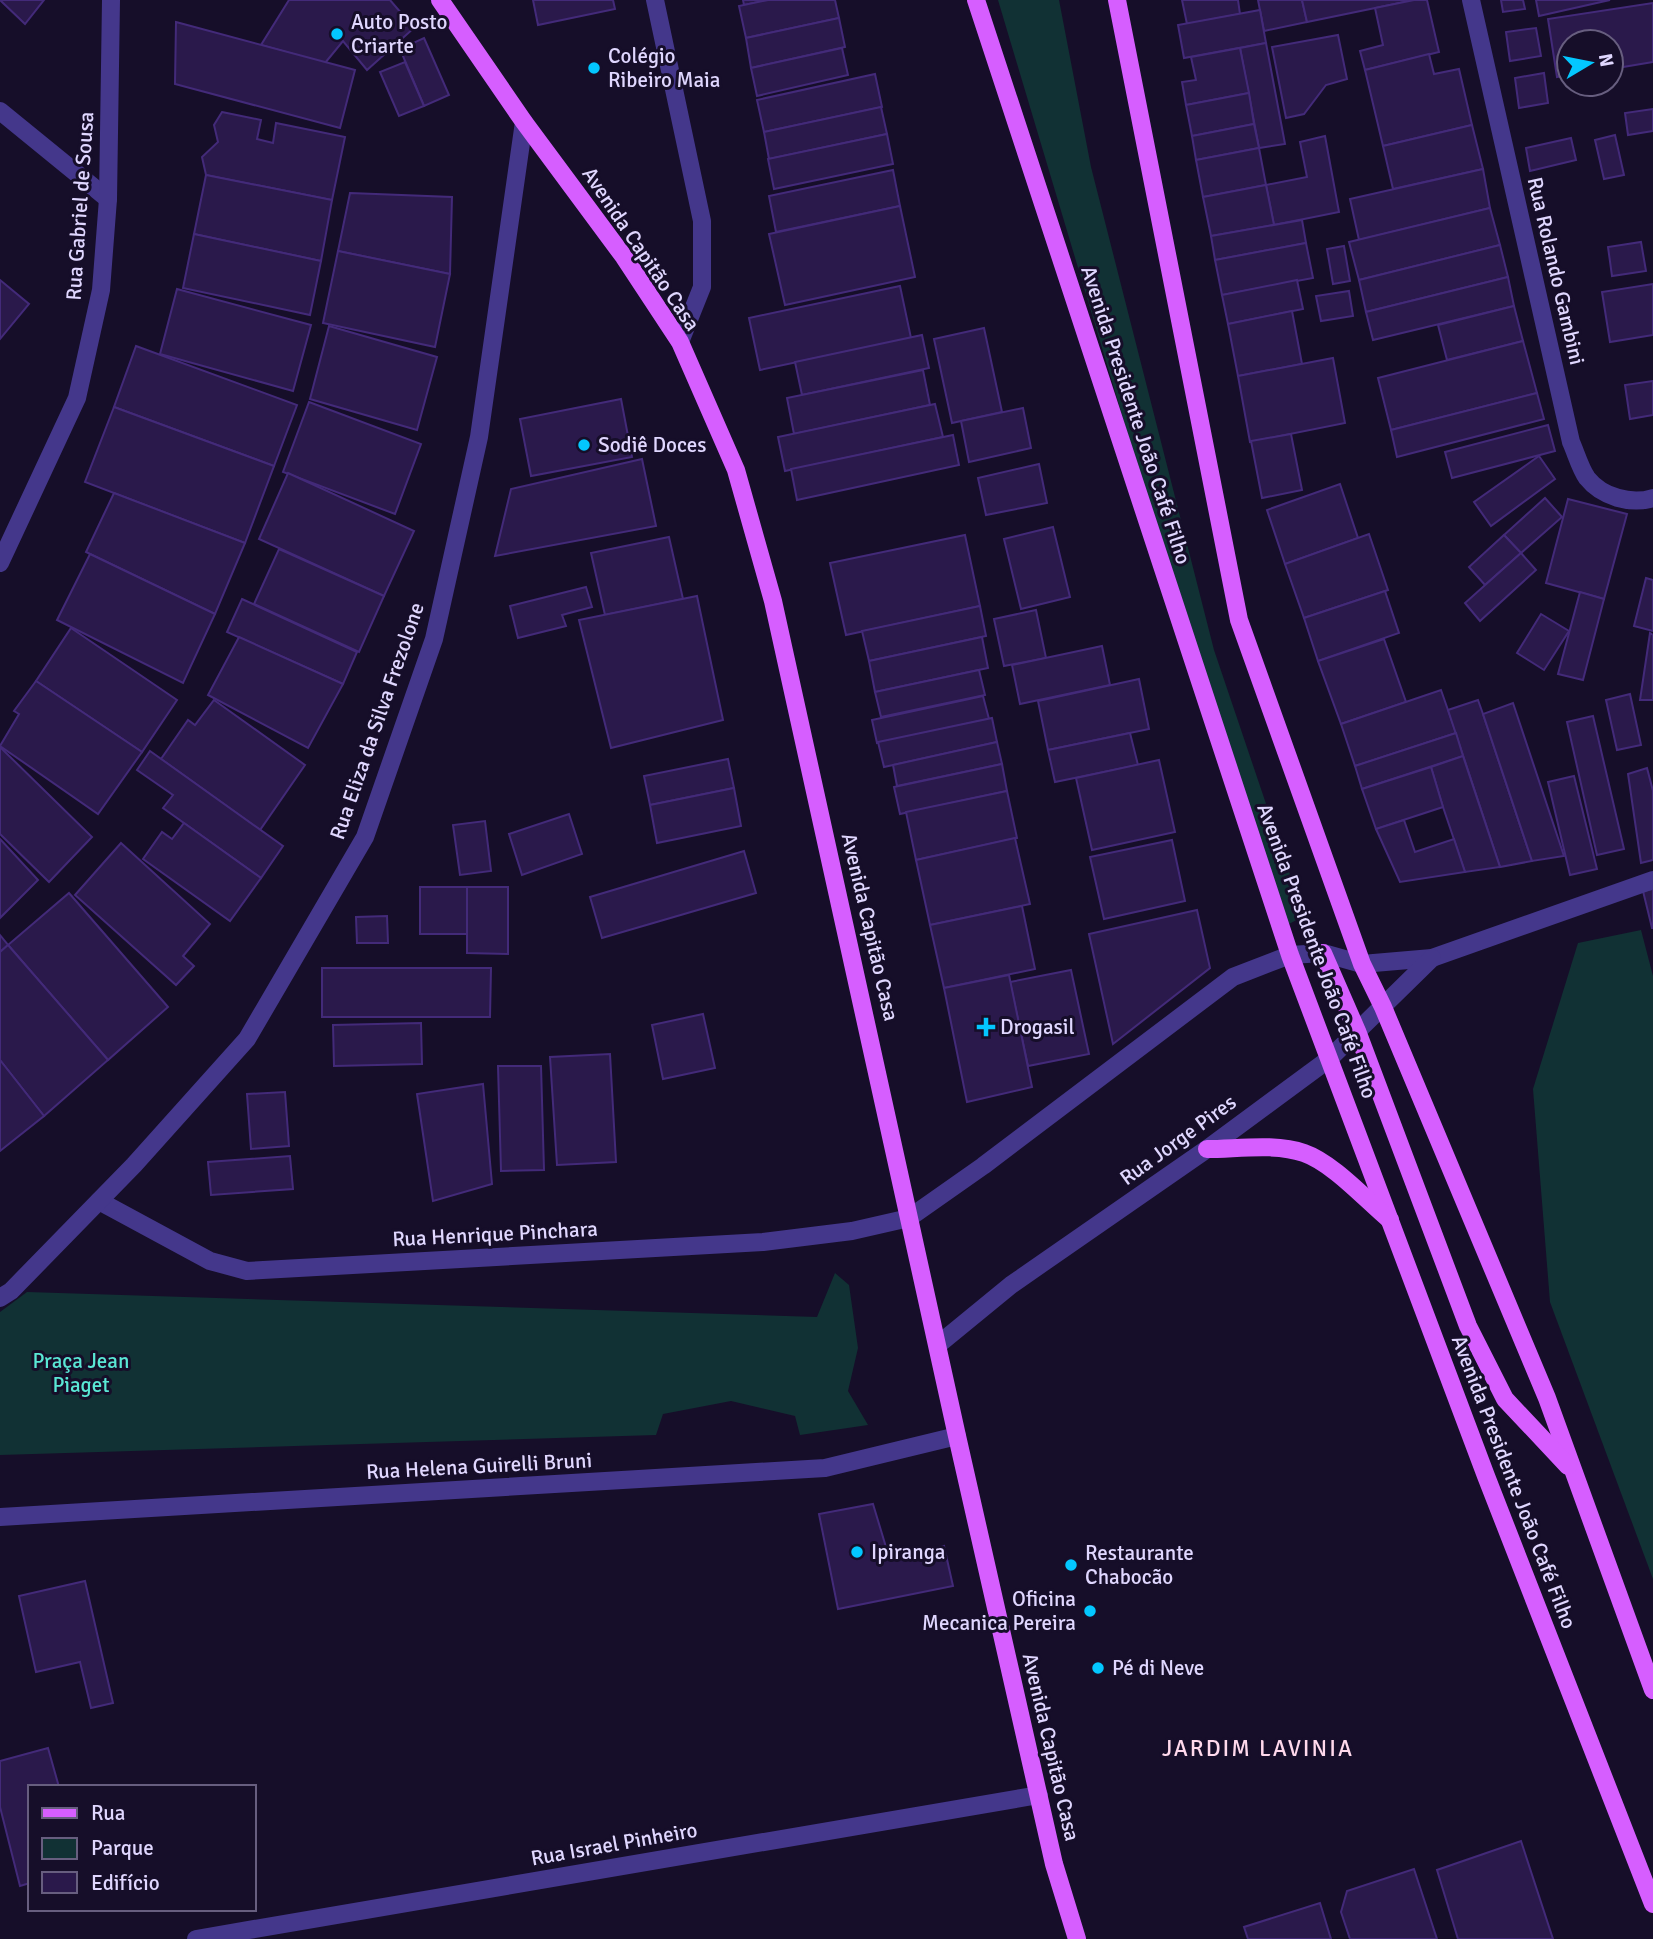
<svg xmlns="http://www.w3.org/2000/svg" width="1653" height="1939" viewBox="0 0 1653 1939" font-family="Signika,sans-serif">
  <rect width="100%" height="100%" fill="#160e29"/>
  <g fill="#113134">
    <path d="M998 0H1059L1091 167 1214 650 1304 916 1287 925 1169 572Z"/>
    <path d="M1641 930 1653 976V1579L1550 1302 1533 1089 1578 943Z"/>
    <path d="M835 1273 849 1285 858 1348 848 1391 868 1425 800 1435 795 1416 731 1401 663 1414 656 1435 0 1455V1312L27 1292 817 1317Z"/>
  </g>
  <g fill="#2a194b" stroke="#432a79" stroke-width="2">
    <path d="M0 0H44L25 24Z"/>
    <path d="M289 0H390L414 28 367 70 343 41 325 63 261 45Z"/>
    <path d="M533 0H613L615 9 538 25Z"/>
    <path d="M743 0H768L744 5Z"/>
    <path d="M768 0H835L839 18 746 38 739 6Z"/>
    <path d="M1182 0H1238L1240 14 1187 24Z"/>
    <path d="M1258 0H1302L1307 22 1264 31Z"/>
    <path d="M1302 0H1414L1307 22Z"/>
    <path d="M1414 0H1427L1439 52 1365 70 1360 51 1383 45 1375 8Z"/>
    <path d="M1501 0H1523L1525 9 1503 12Z"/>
    <path d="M1536 0H1610L1539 16Z"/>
    <path d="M1653 3V62L1611 69V42H1569V75L1557 77 1548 19Z"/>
    <path d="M1260 10 1266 43 1184 58 1178 25Z"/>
    <path d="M839 18 845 47 751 68 746 38Z"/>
    <path d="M176 22 355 70 340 128 175 84Z"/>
    <path d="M1536 28 1541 56 1510 61 1506 32Z"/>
    <path d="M1338 35 1347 79 1326 85 1304 114 1286 118 1272 47Z"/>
    <path d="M424 38 449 95 424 106 400 49Z"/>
    <path d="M1266 43 1285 144 1259 148 1240 48Z"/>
    <path d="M842 48 848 75 757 96 751 68Z"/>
    <path d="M1240 48 1249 93 1186 105 1182 82 1196 80 1191 57Z"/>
    <path d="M1429 54 1434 74 1459 69 1472 125 1383 146 1365 70Z"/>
    <path d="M405 62 424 106 399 116 380 72Z"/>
    <path d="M1544 73 1548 103 1519 108 1515 78Z"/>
    <path d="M875 74 882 107 764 132 757 100Z"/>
    <path d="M1249 93 1254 124 1192 136 1186 105Z"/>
    <path d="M881 107 887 134 769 159 764 132Z"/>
    <path d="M1653 109V131L1628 135 1625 113Z"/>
    <path d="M222 112 261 120 257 139 273 143 276 123 345 137 332 200 206 175 202 157 218 142 214 125Z"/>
    <path d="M1254 124 1259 148 1196 160 1192 136Z"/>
    <path d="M1472 125 1483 169 1393 189 1383 146Z"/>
    <path d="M887 134 893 164 774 189 768 159Z"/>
    <path d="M1615 135 1624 175 1604 179 1595 140Z"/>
    <path d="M1325 136 1339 212 1274 225 1266 185 1307 177 1300 142Z"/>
    <path d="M1571 138 1576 160 1530 171 1526 148Z"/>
    <path d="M1259 148 1266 185 1203 197 1196 160Z"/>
    <path d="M1483 169 1490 208 1359 240 1350 199Z"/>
    <path d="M893 170 900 206 776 232 769 196Z"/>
    <path d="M206 175 332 200 321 261 194 234Z"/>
    <path d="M1266 185 1274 225 1211 236 1203 197Z"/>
    <path d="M350 193 452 197 450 274 338 251Z"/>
    <path d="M900 206 915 277 785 305 769 234Z"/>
    <path d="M1490 208 1500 245 1359 280 1349 242Z"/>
    <path d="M1302 220 1306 243 1215 260 1211 236Z"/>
    <path d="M194 234 321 261 310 315 183 288Z"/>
    <path d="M1641 242 1646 271 1612 276 1608 247Z"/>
    <path d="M1306 243 1313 278 1222 295 1215 260Z"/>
    <path d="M1500 245 1508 277 1366 312 1359 280Z"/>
    <path d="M1344 246 1350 281 1333 284 1327 249Z"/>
    <path d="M338 251 450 274 435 347 323 323Z"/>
    <path d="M1508 277 1514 306 1373 340 1366 312Z"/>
    <path d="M0 280 29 304 0 339Z"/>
    <path d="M1297 280 1303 309 1228 324 1222 295Z"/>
    <path d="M1653 284V335L1610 342 1602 292Z"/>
    <path d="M900 286 911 338 760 370 749 318Z"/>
    <path d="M177 289 311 325 293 391 160 354Z"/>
    <path d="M1349 291 1353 316 1321 321 1316 296Z"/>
    <path d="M1514 306 1523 341 1447 360 1438 325Z"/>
    <path d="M1292 311 1302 364 1238 376 1228 324Z"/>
    <path d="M329 326 437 357 417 430 310 399Z"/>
    <path d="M984 328 1002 412 952 423 934 339Z"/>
    <path d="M922 335 929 368 802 395 795 362Z"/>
    <path d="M1523 341 1537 393 1391 430 1378 378Z"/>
    <path d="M136 346 297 405 274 466 114 407Z"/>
    <path d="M1333 358 1345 423 1250 442 1238 376Z"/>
    <path d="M923 370 930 405 794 434 787 398Z"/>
    <path d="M1653 381V415L1630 419 1625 385Z"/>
    <path d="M1537 393 1544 419 1397 457 1391 430Z"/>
    <path d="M621 399 632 457 531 476 520 419Z"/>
    <path d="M309 402 421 444 395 514 283 472Z"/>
    <path d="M935 404 943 437 785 471 778 437Z"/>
    <path d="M114 407 274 466 245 543 85 482Z"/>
    <path d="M1023 408 1031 448 969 462 961 421Z"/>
    <path d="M1548 425 1555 451 1452 478 1445 452Z"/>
    <path d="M1291 434 1302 490 1262 498 1251 441Z"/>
    <path d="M953 435 959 465 797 500 791 469Z"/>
    <path d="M1539 456 1555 479 1491 526 1474 502Z"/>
    <path d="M642 459 656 526 495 556 511 489Z"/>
    <path d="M1039 464 1047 503 986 515 978 478Z"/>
    <path d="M288 473 414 531 384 596 259 539Z"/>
    <path d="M1340 484 1358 538 1285 564 1267 510Z"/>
    <path d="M114 493 245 543 215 614 86 552Z"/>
    <path d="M1545 498 1562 517 1521 553 1504 535Z"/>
    <path d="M1568 499 1627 514 1604 599 1546 583Z"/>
    <path d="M1053 527 1070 597 1021 609 1004 539Z"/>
    <path d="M1369 534 1388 590 1304 618 1285 564Z"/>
    <path d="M965 535 980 606 846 635 830 563Z"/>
    <path d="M1504 535 1521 553 1485 585 1469 567Z"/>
    <path d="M669 537 683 599 605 615 591 553Z"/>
    <path d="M279 549 384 596 359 652 254 604Z"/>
    <path d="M1521 553 1536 570 1480 621 1465 603Z"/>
    <path d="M90 554 215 614 183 683 57 620Z"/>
    <path d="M1646 578 1653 580V631L1634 626Z"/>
    <path d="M586 587 592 607 562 615 566 626 518 638 510 606Z"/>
    <path d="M1385 591 1399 633 1318 661 1304 618Z"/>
    <path d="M1580 592 1604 599 1583 680 1558 674Z"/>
    <path d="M697 596 723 720 611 748 579 620Z"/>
    <path d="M242 599 357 652 343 684 227 632Z"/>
    <path d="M980 606 986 636 869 661 862 631Z"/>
    <path d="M1036 610 1046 658 1004 666 994 619Z"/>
    <path d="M1541 614 1569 631 1544 670 1517 653Z"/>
    <path d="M71 628 177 700 142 752 36 681Z"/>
    <path d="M1650 633 1653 635V700H1640Z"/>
    <path d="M239 637 343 684 308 748 208 695Z"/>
    <path d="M982 637 988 668 875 692 869 661Z"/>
    <path d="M1384 639 1406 702 1341 724 1318 661Z"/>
    <path d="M1102 646 1110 685 1020 704 1012 665Z"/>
    <path d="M979 670 985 695 881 717 875 692Z"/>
    <path d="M1139 679 1149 729 1048 750 1038 701Z"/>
    <path d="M36 681 142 752 98 814 0 746 19 714 14 711Z"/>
    <path d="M1441 690 1456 733 1355 766 1341 724Z"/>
    <path d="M1630 694 1641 745 1617 750 1606 700Z"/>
    <path d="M983 696 989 719 877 743 872 720Z"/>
    <path d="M214 700 305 765 260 830 161 759 188 720 195 725Z"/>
    <path d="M1478 700 1483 714 1532 861 1500 867 1448 710Z"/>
    <path d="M1513 703 1564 856 1532 861 1483 714Z"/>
    <path d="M1593 716 1624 849 1597 855 1567 722Z"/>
    <path d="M992 718 997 742 884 767 878 742Z"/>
    <path d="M1130 733 1138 765 1055 782 1048 750Z"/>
    <path d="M1456 733 1463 756 1362 789 1355 766Z"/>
    <path d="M997 742 1002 764 897 786 893 765Z"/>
    <path d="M0 747 92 837 49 882 0 834Z"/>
    <path d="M150 751 283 846 261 878 163 808 173 795 137 770Z"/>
    <path d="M1463 756 1500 867 1465 872 1443 807 1431 767Z"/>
    <path d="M728 759 734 788 650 805 644 776Z"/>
    <path d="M1159 760 1175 832 1092 850 1076 778Z"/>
    <path d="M1002 764 1007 791 900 814 894 787Z"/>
    <path d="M1431 767 1443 807 1376 829 1362 789Z"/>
    <path d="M1647 768 1653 791V860L1641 863 1628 774Z"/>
    <path d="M1574 776 1597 869 1570 875 1548 782Z"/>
    <path d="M734 788 741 826 657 843 650 805Z"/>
    <path d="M1007 791 1017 838 916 860 906 812Z"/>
    <path d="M569 814 582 854 522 875 509 834Z"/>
    <path d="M1404 820 1415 852 1454 839 1465 872 1400 882 1376 829Z"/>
    <path d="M485 821 491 871 460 875 453 825Z"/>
    <path d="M184 823 261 878 230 921 143 859 162 832 172 839Z"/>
    <path d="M1015 838 1030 904 930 925 916 860Z"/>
    <path d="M0 839 38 880 0 918Z"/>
    <path d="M1172 840 1185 901 1104 919 1090 857Z"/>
    <path d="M121 843 210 924 183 956 194 966 176 985 75 895Z"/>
    <path d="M744 851 756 893 602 938 590 897Z"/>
    <path d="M420 887H467L468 934H420Z"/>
    <path d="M467 887H508V954L467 953Z"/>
    <path d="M1653 889V928H1652L1643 891Z"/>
    <path d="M69 893 168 1007 108 1060 8 945Z"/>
    <path d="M1022 906 1035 969 944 988 930 925Z"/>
    <path d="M1197 910 1210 968 1113 1044 1089 934Z"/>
    <path d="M387 916 388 943H357L356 917Z"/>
    <path d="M0 935 8 945 0 952Z"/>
    <path d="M8 945 108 1060 44 1116 0 1060V952Z"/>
    <path d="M322 968H491L490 1017H322Z"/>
    <path d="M1071 970 1089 1054 1028 1066 1010 982Z"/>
    <path d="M1009 975 1032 1087 967 1102 944 988Z"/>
    <path d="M703 1014 715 1068 663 1079 652 1025Z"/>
    <path d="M421 1023 422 1064 334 1066 333 1025Z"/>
    <path d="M610 1054 616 1162 557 1165 550 1057Z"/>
    <path d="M0 1060 44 1116 0 1151Z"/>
    <path d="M498 1066H541L544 1170 501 1171Z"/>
    <path d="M483 1084 492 1184 433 1201 417 1094Z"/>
    <path d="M285 1092 289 1146 251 1149 247 1094Z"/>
    <path d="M290 1156 293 1189 211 1195 208 1162Z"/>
    <path d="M873 1504 889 1557 944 1546 953 1586 838 1609 819 1514Z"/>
    <path d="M85 1581 113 1703 91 1708 80 1662 36 1672 19 1596Z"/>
    <path d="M48 1748 59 1787H30V1883L20 1886 0 1807V1761Z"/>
    <path d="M1521 1841 1553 1939H1458L1437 1870Z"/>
    <path d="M1414 1869 1437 1939H1350L1341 1912 1347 1891Z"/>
    <path d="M1320 1903 1331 1939H1248L1244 1927Z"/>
  </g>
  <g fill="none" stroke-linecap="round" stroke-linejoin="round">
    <g stroke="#44378b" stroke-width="18">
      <path d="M655 0 702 221V287L680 342"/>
      <path d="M1471 0 1571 442C1576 453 1580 468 1587 478 1602 497 1631 505 1653 498"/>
      <path d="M0 111 108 199"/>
      <path d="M0 563 77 398 101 290 108 199 111 0"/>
      <path d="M99 1201 210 1261 247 1271 763 1242 852 1231 909 1218 983 1166 1233 977 1290 955 1323 953 1362 964 1432 958 1653 880"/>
      <path d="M0 1298 11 1291 134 1165 247 1039 365 837 434 639 479 437 524 122"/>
      <path d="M939 1344 1011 1285 1207 1149 1329 1059 1432 958"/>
      <path d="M0 1517 825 1468 957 1436"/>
      <path d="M196 1939 1039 1795"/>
    </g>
    <g stroke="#d65eff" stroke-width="18">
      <path d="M440 0 524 122 624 257 680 342 736 470 773 601 957 1436 1054 1864 1077 1939"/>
      <path d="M976 0 1290 955 1486 1476 1653 1904"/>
      <path d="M1117 0 1239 620 1362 964 1383 1007 1547 1398 1653 1690"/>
      <path d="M1323 953 1357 1031 1468 1326 1505 1399 1568 1466"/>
      <path d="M1207 1149C1237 1149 1276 1143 1304 1153 1333 1163 1366 1200 1390 1220"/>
    </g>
  </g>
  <g fill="#03c7ff" stroke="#160e29" stroke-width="2.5">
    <circle cx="337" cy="34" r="7"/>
    <circle cx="594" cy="68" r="7"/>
    <circle cx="584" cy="445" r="7"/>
    <path d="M982.5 1016.5h7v7h7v7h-7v7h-7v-7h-7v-7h7z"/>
    <circle cx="857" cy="1552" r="7"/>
    <circle cx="1071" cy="1565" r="7"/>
    <circle cx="1090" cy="1611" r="7"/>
    <circle cx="1098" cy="1668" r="7"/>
  </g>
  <g text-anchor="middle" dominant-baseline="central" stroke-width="6" stroke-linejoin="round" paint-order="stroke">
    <g font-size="21" fill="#e0d7ff" stroke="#160e29" text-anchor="start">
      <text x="351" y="22">Auto Posto<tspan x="351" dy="24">Criarte</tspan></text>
      <text x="608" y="56">Colégio<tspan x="608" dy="24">Ribeiro Maia</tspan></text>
      <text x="598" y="445">Sodiê Doces</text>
      <text x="1000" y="1027">Drogasil</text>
      <text x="871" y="1552">Ipiranga</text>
      <text x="1085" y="1553">Restaurante<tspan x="1085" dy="24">Chabocão</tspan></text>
      <text x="1076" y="1599" text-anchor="end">Oficina<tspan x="1076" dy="24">Mecanica Pereira</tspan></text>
      <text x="1112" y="1668">Pé di Neve</text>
    </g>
    <g font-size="21" fill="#e0d7ff" stroke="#160e29">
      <text transform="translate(80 206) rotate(-86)">Rua Gabriel de Sousa</text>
      <text transform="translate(641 249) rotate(56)">Avenida Capitão Casa</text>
      <text transform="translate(1556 271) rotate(77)">Rua Rolando Gambini</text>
      <text transform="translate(1136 415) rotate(72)">Avenida Presidente João Café Filho</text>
      <text transform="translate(377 721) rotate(-71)">Rua Eliza da Silva Frezolone</text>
      <text transform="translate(870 927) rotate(77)">Avenida Capitão Casa</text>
      <text transform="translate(1317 951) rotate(70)">Avenida Presidente João Café Filho</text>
      <text transform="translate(1178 1140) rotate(-36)">Rua Jorge Pires</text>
      <text transform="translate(495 1234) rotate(-3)">Rua Henrique Pinchara</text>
      <text transform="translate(479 1466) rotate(-3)">Rua Helena Guirelli Bruni</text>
      <text transform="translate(1514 1482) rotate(69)">Avenida Presidente João Café Filho</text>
      <text transform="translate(1051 1747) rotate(77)">Avenida Capitão Casa</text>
      <text transform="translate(614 1844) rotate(-10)">Rua Israel Pinheiro</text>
    </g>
    <g font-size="21" fill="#5ae7d5" stroke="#160e29">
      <text x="81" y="1361">Praça Jean<tspan x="81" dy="24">Piaget</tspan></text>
    </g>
    <g font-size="23" letter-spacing="2" fill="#ffd9ec" stroke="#160e29">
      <text x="1258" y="1748">JARDIM LAVINIA</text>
    </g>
  </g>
  <rect x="28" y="1785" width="228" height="126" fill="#160e29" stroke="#675e7f" stroke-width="2"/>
  <rect x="42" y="1808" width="35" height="10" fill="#d65eff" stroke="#675e7f" stroke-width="2"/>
  <text x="91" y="1820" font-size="21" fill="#e0d7ff">Rua</text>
  <rect x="42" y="1838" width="35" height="21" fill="#113134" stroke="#675e7f" stroke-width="2"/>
  <text x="91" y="1855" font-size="21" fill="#e0d7ff">Parque</text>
  <rect x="42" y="1872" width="35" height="21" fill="#2a194b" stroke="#675e7f" stroke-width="2"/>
  <text x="91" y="1890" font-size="21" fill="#e0d7ff">Edifício</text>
  <g transform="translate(1590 63) rotate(80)"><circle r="33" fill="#160e29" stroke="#675e7f" stroke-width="2"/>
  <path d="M0-5L12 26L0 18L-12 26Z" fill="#03c7ff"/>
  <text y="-10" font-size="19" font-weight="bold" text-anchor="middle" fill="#e0d7ff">N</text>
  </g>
</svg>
